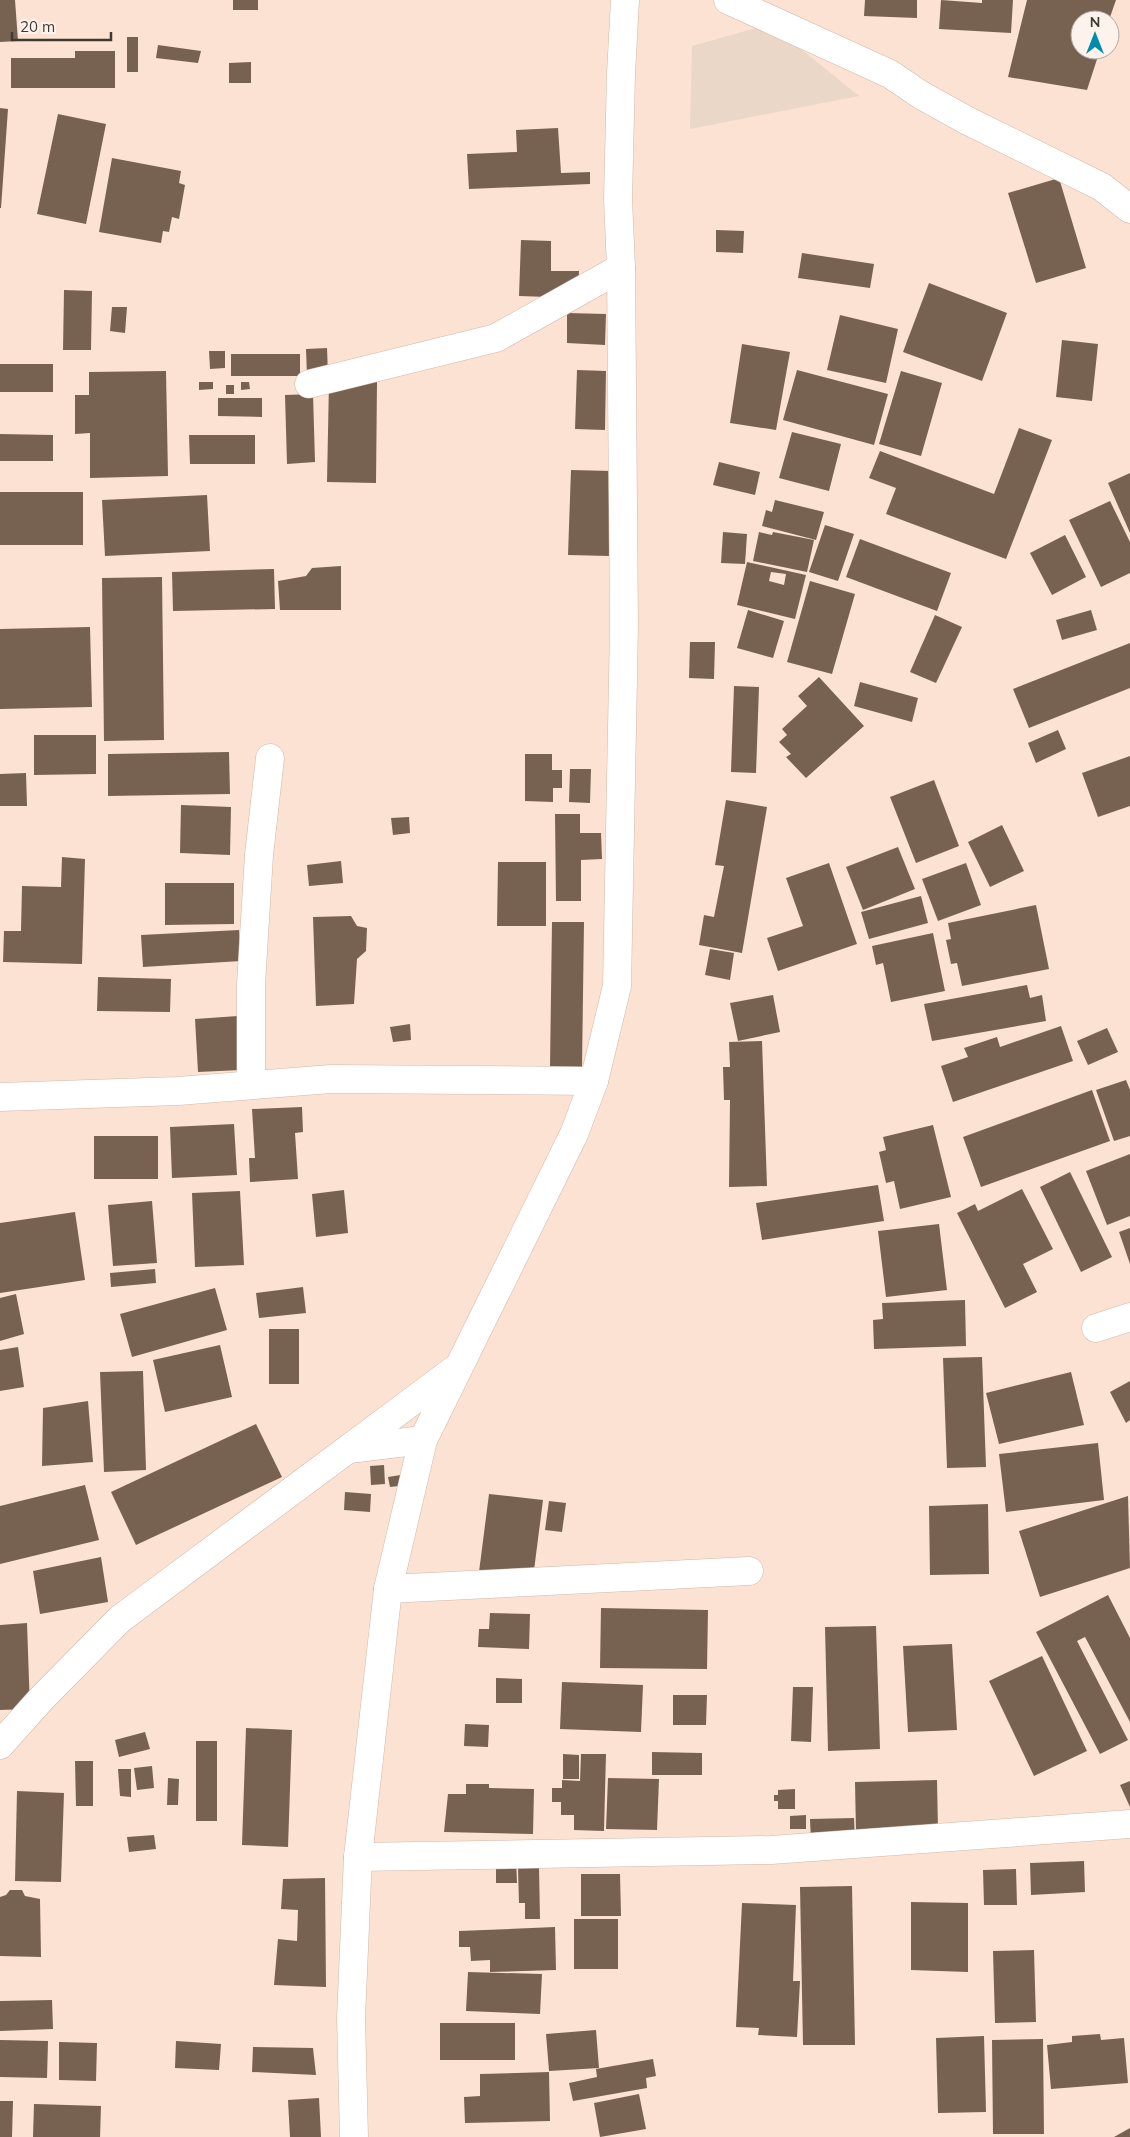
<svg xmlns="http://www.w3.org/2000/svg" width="1130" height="2137" viewBox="0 0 1130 2137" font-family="Mulish,sans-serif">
  <rect width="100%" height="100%" fill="#fce2d2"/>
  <path fill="#ead7c7" d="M770 24 859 96 690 129 692 46Z"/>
  <g fill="#776252" fill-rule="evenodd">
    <path d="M0 0H15L18 41 0 42Z"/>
    <rect x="233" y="0" width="25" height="10"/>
    <path d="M865 0H917V18L864 16Z"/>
    <path d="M941 0 982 3V0H1013L1011 33 939 29Z"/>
    <path d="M1027 0H1116L1109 20H1080V50H1100L1087 90 1008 77Z"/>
    <rect x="127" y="37" width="11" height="35"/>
    <path d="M158 45 201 51 198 63 156 58Z"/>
    <path d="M75 51H115V88H11V58H75Z"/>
    <path d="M251 62V83H229V63Z"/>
    <path d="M0 108 8 109 1 208H0Z"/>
    <path d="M58 114 106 124 86 224 37 214Z"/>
    <path d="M558 128 561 173 590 172V184L469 189 467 154 517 152 516 130Z"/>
    <path d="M112 158 181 171 179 183 185 185 179 219 172 217 169 232 163 231 161 243 99 232Z"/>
    <path d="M1059 178 1086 268 1036 283 1008 193Z"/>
    <path d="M716 230 744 231 743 253 716 252Z"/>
    <path d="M521 240 551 241V271H579L578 298 519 296Z"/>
    <path d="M802 253 874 264 870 288 798 278Z"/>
    <path d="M929 283 1007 313 982 381 903 352Z"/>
    <path d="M64 290 92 291 91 350H63Z"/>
    <path d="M112 307H127L125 333 110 331Z"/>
    <path d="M567 313 606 314 605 345 567 343Z"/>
    <path d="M840 315 898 329 886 383 827 370Z"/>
    <path d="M1062 340 1098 344 1092 401 1056 397Z"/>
    <path d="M742 344 790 352 776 430 730 423Z"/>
    <path d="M327 348 328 375 307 376 306 349Z"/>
    <path d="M209 351H225V368L210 369Z"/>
    <rect x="231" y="354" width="69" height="22"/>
    <rect x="0" y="364" width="53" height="28"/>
    <path d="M577 370 606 371 605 430 575 429Z"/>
    <path d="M797 370 888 394 874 445 783 420Z"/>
    <path d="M166 371 168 476 90 478V433L75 434V395H89V372Z"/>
    <path d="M901 371 942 383 921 456 879 444Z"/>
    <path d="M199 382H213V389L199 390Z"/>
    <path d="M241 382H249L250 389 241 390Z"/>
    <path d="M329 382H377L376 483 327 482Z"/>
    <rect x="226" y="385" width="8" height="9"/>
    <path d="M313 394 315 462 287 464 285 395Z"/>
    <path d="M218 398H262V417L218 416Z"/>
    <path d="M1019 428 1052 440 1006 559 886 514 896 488 869 478 880 451 994 494Z"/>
    <path d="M792 432 841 444 829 491 779 478Z"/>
    <path d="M0 434 53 435V461H0Z"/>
    <path d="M189 435H255V464H190Z"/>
    <path d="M719 462 760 472 755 495 713 485Z"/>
    <path d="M571 470 611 471 609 556 568 555Z"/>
    <path d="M1130 473V533L1108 483Z"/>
    <rect x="0" y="492" width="83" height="53"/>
    <path d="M207 495 210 551 105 556 102 500Z"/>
    <path d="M775 500 824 512 816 540 762 526 766 510 772 512Z"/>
    <path d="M1110 501 1130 542V573L1101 587 1069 520Z"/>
    <path d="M825 525 854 534 838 581 809 572Z"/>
    <path d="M723 532 747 534 745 564 721 563Z"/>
    <path d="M759 532 772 535 773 532 814 540 807 572 753 561Z"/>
    <path d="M1065 535 1086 577 1052 595 1030 553Z"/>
    <path d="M860 539 951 573 937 611 846 577Z"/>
    <path d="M747 562 806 575 795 619 737 605ZM771 572 786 574 784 585 769 581Z"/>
    <path d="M341 566V610H280L278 581 306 576 312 568Z"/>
    <path d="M274 569 275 609 173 611 172 572Z"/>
    <path d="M162 577 164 740 104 741 102 578Z"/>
    <path d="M810 581 855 594 832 674 787 662Z"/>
    <path d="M748 610 784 621 773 658 737 648Z"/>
    <path d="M1091 610 1097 630 1062 640 1056 620Z"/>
    <path d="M935 615 962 627 936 683 910 672Z"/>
    <path d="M90 627 92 707 0 709V629Z"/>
    <path d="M690 642H715L714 679 689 678Z"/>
    <path d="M1130 643V688L1029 728 1013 689Z"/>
    <path d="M819 677 864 726 806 778 786 757 791 754 779 742 787 735 782 729 807 706 798 696Z"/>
    <path d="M860 682 918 698 912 722 854 706Z"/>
    <path d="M734 686 759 687 756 773 731 772Z"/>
    <path d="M1058 730 1066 749 1036 763 1028 743Z"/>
    <path d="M34 735H96V774L34 775Z"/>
    <path d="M229 752 230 794 108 796V754Z"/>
    <path d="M525 754H552V770H562V788H553V802L525 801Z"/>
    <path d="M1130 756V806L1098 817 1082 773Z"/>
    <path d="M570 769H591L590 803 569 802Z"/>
    <path d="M26 773 27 806H0V774Z"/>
    <path d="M934 780 959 846 916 863 890 797Z"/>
    <path d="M726 800 767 807 742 953 699 945 704 915 714 917 724 866 715 865Z"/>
    <path d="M181 805 231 807 230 855 180 853Z"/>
    <path d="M555 814H580V833H601L602 859 581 860V901H556Z"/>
    <path d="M409 817 410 833 393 835 391 818Z"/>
    <path d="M1002 825 1024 871 990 887 968 842Z"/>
    <path d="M898 847 915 889 863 910 846 867Z"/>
    <path d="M62 857 85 859 82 964 3 962 4 931H21L22 886 61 887Z"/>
    <path d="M341 861 343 883 309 886 307 865Z"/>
    <path d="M498 862H546V926H497Z"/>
    <path d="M829 863 857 944 778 971 767 938 803 926 786 878Z"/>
    <path d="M966 863 981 905 938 921 922 879Z"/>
    <path d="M165 883H234V924L165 925Z"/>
    <path d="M921 896 928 923 869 939 861 912Z"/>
    <path d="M1036 905 1049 969 962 986 957 963 951 964 946 940 951 939 948 923Z"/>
    <path d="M351 916 357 926 367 928 366 951 357 959 354 1004 316 1006 313 917Z"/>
    <path d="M552 922H584L582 1067H550Z"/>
    <path d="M239 930 241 961 143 967 141 935Z"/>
    <path d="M933 933 945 991 891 1002 883 963 876 965 872 946Z"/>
    <path d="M710 949 734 953 730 980 705 975Z"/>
    <path d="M98 977 171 979 170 1012 97 1011Z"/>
    <path d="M1027 985 1030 998 1042 995 1046 1021 932 1041 924 1004Z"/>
    <path d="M773 995 780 1032 738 1041 730 1003Z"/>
    <path d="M238 1016 241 1070 198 1072 195 1019Z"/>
    <path d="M410 1024 411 1040 393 1042 390 1027Z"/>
    <path d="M1061 1026 1073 1061 953 1102 941 1066 968 1057 964 1048 997 1037 1000 1047Z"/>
    <path d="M1107 1028 1118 1052 1088 1065 1077 1041Z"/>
    <path d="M762 1041 767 1186 729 1187 730 1100H724L723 1067H730L729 1042Z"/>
    <path d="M1126 1080 1130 1090V1136L1114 1141 1096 1090Z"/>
    <path d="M1092 1090 1110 1141 981 1187 963 1137Z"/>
    <path d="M302 1107 303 1132 295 1133 298 1179 250 1182 249 1158H255L252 1109Z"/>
    <path d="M234 1124 237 1175 172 1178 170 1127Z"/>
    <path d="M933 1125 951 1197 900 1209 894 1181 886 1183 879 1152 886 1150 883 1137Z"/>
    <rect x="94" y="1136" width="64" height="43"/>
    <path d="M1130 1154V1216L1107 1225 1086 1171Z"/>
    <path d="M1070 1172 1112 1257 1081 1272 1040 1187Z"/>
    <path d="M878 1185 884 1221 762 1240 756 1203Z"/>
    <path d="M1022 1189 1053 1249 1023 1264 1037 1292 1005 1308 957 1213 975 1204 978 1211Z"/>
    <path d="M344 1190 348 1233 316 1237 312 1194Z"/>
    <path d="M240 1191 244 1265 195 1267 192 1193Z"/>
    <path d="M152 1201 157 1263 113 1266 108 1205Z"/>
    <path d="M75 1212 85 1280 0 1293V1223Z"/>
    <path d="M939 1224 947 1290 886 1297 878 1231Z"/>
    <path d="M1130 1228V1264L1119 1232Z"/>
    <path d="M155 1269 156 1283 111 1287 110 1273Z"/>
    <path d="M303 1287 306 1313 259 1318 256 1293Z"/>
    <path d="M215 1288 227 1330 132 1357 120 1314Z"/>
    <path d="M16 1294 24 1334 0 1341V1298Z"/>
    <path d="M965 1300 966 1346 874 1349 873 1320 883 1319 882 1303Z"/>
    <rect x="269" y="1329" width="30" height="55"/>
    <path d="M220 1345 232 1397 165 1412 153 1360Z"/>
    <path d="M18 1347 24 1387 0 1391V1350Z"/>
    <path d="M982 1357 986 1467 947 1468 943 1358Z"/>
    <path d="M143 1371 146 1470 104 1472 100 1372Z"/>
    <path d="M1071 1372 1084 1425 999 1444 986 1393Z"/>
    <path d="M1130 1381V1420L1126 1423 1110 1392Z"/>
    <path d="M88 1401 93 1462 42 1466 43 1408Z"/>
    <path d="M256 1424 282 1477 136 1545 111 1492Z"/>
    <path d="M1098 1443 1104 1500 1006 1512 999 1454Z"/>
    <path d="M384 1465 385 1484 371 1485 370 1466Z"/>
    <path d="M407 1474 408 1485 390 1487 388 1477Z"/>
    <path d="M85 1485 99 1540 0 1564V1506Z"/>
    <path d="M345 1492 371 1494 370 1512 344 1510Z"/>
    <path d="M489 1494 543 1500 533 1578 479 1572Z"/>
    <path d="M1128 1496 1130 1568 1040 1597 1019 1531Z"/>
    <path d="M549 1501 566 1503 562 1532 545 1530Z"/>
    <path d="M988 1504 989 1574 930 1575 929 1506Z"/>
    <path d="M101 1557 108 1602 40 1614 33 1571Z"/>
    <path d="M1108 1595 1130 1638V1722L1085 1637 1077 1641 1128 1740 1100 1754 1036 1632Z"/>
    <path d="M601 1608 708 1610 707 1669 600 1668Z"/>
    <path d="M490 1613 530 1614 529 1649 478 1647 479 1629H489Z"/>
    <path d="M27 1623 30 1709 0 1710V1625Z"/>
    <path d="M876 1626 880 1749 828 1751 825 1627Z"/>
    <path d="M952 1644 957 1730 908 1732 903 1646Z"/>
    <path d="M1042 1656 1087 1751 1034 1776 989 1681Z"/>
    <path d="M496 1678 522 1679V1703H496Z"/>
    <path d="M562 1682 643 1685 641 1732 560 1729Z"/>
    <path d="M793 1687H813L811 1742 791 1741Z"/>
    <path d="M673 1695H707L706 1725H673Z"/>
    <path d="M465 1724 489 1725 488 1747 464 1746Z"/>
    <path d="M246 1728 292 1730 288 1847 242 1845Z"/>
    <path d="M145 1732 150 1749 119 1757 115 1740Z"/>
    <rect x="196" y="1741" width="21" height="80"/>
    <path d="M652 1752 702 1753V1775H652Z"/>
    <path d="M563 1754 579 1755V1779H563Z"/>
    <path d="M581 1754H606L604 1831 574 1830V1815H561V1802H552V1788H562V1780L580 1781Z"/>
    <path d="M75 1761H93V1806H76Z"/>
    <path d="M152 1766 154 1788 137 1790 134 1768Z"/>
    <path d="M118 1769H131V1797L120 1796Z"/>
    <path d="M168 1778 179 1779 178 1805H167Z"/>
    <path d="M608 1778 659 1779 657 1830 606 1829Z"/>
    <path d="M937 1780 938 1831 856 1832 855 1782Z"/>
    <path d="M1130 1781V1807L1120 1785Z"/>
    <path d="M466 1784H489V1788L534 1789 533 1834 444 1832 448 1794H466Z"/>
    <path d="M795 1789V1809H778V1801H774V1795H778V1790Z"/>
    <path d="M17 1791 64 1793 61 1882 15 1881Z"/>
    <path d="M806 1815V1829H790V1816Z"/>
    <path d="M854 1818 855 1841 811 1842 810 1819Z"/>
    <path d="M154 1835 156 1849 129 1852 127 1837Z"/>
    <path d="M496 1859H516L517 1883H496Z"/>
    <path d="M1084 1861 1085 1892 1031 1895 1030 1863Z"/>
    <path d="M518 1867H539L540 1919H525V1903H519Z"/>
    <path d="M1016 1869 1017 1905H984L983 1870Z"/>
    <path d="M581 1874H620L621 1916H581Z"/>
    <path d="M325 1878 326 1987 274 1985 278 1939 297 1941 298 1910 281 1909 283 1879Z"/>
    <path d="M852 1886 855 2045H803L800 1887Z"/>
    <path d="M10 1890H22L25 1896 40 1899 41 1957 0 1956V1897L6 1895Z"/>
    <path d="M911 1902 968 1903V1972L911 1970Z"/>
    <path d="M742 1903 796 1905 793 1981H800L797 2037 758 2035 759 2028 736 2027Z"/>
    <rect x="574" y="1919" width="44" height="50"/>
    <path d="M555 1927 556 1970 490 1972V1960L471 1961 470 1947H459V1931Z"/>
    <path d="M1034 1950 1036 2022 995 2023 993 1951Z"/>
    <path d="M468 1972 542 1974 540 2014 466 2011Z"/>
    <path d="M52 2000 53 2029 0 2031V2001Z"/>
    <rect x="440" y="2023" width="75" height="37"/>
    <path d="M596 2030 599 2068 549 2071 546 2034Z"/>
    <path d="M1100 2034 1101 2040 1124 2038 1128 2083 1051 2089 1047 2045 1072 2042V2036Z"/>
    <path d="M984 2036 986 2112 938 2113 936 2038Z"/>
    <path d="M1043 2039 1044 2134H993L992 2040Z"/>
    <path d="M0 2040 48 2041 47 2078 0 2077Z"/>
    <path d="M176 2041 221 2044 219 2070 175 2068Z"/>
    <path d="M59 2042 97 2043 96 2081 59 2080Z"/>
    <path d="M253 2047 313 2048 316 2075 252 2072Z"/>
    <path d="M653 2059 656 2076 646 2078 647 2088 573 2101 569 2083 597 2077 596 2069Z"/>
    <path d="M549 2072 550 2121 465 2123 464 2097 480 2096V2074Z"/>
    <path d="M639 2094 646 2129 600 2137 594 2103Z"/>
    <path d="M319 2098 321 2137H290L288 2100Z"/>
    <path d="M0 2101H13L12 2137H0Z"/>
    <path d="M34 2104 101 2106 100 2137H33Z"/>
    <path d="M1130 2128V2137H1114Z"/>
  </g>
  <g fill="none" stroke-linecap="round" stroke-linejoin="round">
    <defs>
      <g id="minor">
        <path d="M728 0 890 74 921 95 968 121 1102 187 1130 209"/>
        <path d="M309 384 496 338 621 268"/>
        <path d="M251 1085V984L259 855 270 758"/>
        <path d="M0 1097 178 1091 331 1079 594 1081"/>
        <path d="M1096 1328 1130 1317"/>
        <path d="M349 1449 423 1440"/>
        <path d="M388 1589 749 1571"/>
        <path d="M0 1745 42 1698 120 1619 454 1370"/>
        <path d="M358 1857 771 1850 1130 1824"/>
        <path d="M354 2137 351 2018 358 1857 388 1589 423 1440 574 1134 594 1081 617 986 624 626 621 268 618 199 621 74 625 0"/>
      </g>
    </defs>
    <use href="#minor" stroke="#d2b8a9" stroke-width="29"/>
    <use href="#minor" stroke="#fff" stroke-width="28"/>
  </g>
  <g transform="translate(1095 35)"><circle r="24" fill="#fdf3ec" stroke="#b2a8a2"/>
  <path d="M0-4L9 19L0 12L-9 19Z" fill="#028baa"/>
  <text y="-8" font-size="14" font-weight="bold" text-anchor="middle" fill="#423832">N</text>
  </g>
  <path d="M12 32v8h99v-8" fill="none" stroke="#423832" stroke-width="2.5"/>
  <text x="20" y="32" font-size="15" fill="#423832" stroke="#fdf3ec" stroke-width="4" paint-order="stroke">20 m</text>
</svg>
